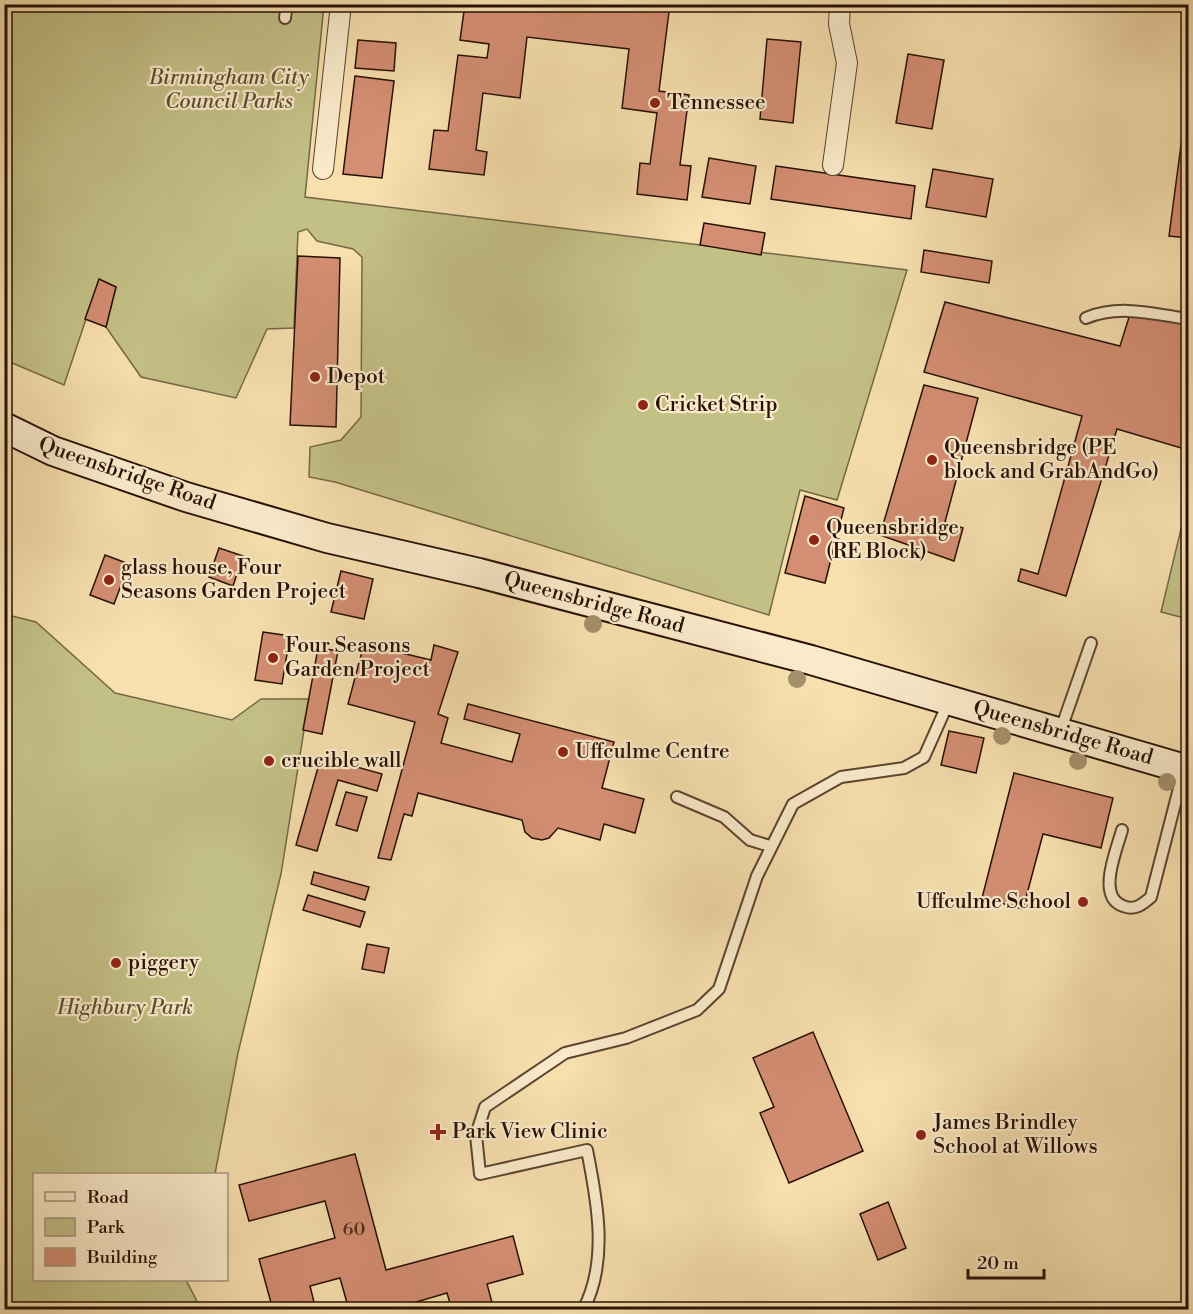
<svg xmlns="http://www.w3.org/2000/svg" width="1193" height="1314" viewBox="0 0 1193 1314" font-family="'Libre Bodoni',serif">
  <rect width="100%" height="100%" fill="#f7dfae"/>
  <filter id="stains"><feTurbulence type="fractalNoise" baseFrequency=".00333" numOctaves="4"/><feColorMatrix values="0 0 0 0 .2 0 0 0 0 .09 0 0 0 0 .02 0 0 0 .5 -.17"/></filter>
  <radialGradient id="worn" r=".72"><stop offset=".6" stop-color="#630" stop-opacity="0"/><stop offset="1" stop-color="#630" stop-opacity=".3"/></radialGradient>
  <g fill="#c3c086" stroke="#756846" stroke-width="1.5">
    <path d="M4 5H324L305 197 907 270 837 500 800 490 769 615 335 482 309 477 310 447 341 440 361 417 362 257 353 249 317 241 307 229 298 232 294 328 267 329 236 398 141 377 106 327 116 287 99 280 64 385 5 360Z"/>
    <path d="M1188 500V619L1161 612Z"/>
    <path d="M4 614 36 622 115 693 232 720 261 699H309L281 874 238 1053 215 1174H34V1280H186L201 1309H5Z"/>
  </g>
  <g fill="#d48e73" stroke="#271105" stroke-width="1.5">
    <path d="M465 4H670L659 91 689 95 680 165 691 166 687 200 637 194 640 163 650 164 657 113 622 108 629 49 527 37 520 98 483 93 476 150 487 152 484 175 429 169 434 130 448 131 458 55 487 58 489 44 460 40Z"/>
    <path d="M767 39 801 42 793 123 760 119Z"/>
    <path d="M358 40 396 43 394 71 355 68Z"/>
    <path d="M908 54 944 60 932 129 896 123Z"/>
    <path d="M355 76 394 81 382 178 343 174Z"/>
    <path d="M1188 92V238L1169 236Z"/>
    <path d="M709 158 756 166 750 204 702 197Z"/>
    <path d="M776 166 915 186 911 219 771 199Z"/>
    <path d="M933 169 993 179 986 217 926 207Z"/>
    <path d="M704 223 765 233 761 255 700 245Z"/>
    <path d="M924 250 992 261 989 283 921 272Z"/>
    <path d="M298 256 340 258 336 427 290 425Z"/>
    <path d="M99 279 116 287 106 327 85 319Z"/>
    <path d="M945 302 1120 346 1130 314 1188 322V450L1117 429 1066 596 1018 581 1021 569 1038 574 1082 416 924 372Z"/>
    <path d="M924 385 978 398 945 522 963 528 954 561 880 535Z"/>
    <path d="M805 496 844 508 825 583 785 573Z"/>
    <path d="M219 548 243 556 233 586 209 577Z"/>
    <path d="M105 555 129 564 114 604 90 595Z"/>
    <path d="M341 571 373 579 364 619 331 612Z"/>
    <path d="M263 632 290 636 282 684 255 680Z"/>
    <path d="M364 644 431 660 434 645 458 652 438 714 448 718 441 743 512 762 520 734 464 719 468 704 614 742 602 788 644 799 635 833 604 824 600 840 558 828 549 838 542 840 532 838 525 832 522 820 418 793 412 816 404 814 391 860 378 858 415 722 348 704Z"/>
    <path d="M318 648 338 651 322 734 303 730Z"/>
    <path d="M949 731 984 738 976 773 941 765Z"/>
    <path d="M321 757 382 774 377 791 338 780 317 851 296 845Z"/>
    <path d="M1014 773 1113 798 1101 848 1043 834 1023 909 982 898Z"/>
    <path d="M346 792 367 797 357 831 336 825Z"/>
    <path d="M314 872 369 887 365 900 311 884Z"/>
    <path d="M308 895 365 912 360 927 303 910Z"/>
    <path d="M367 944 389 948 384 973 362 969Z"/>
    <path d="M813 1032 863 1151 789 1183 760 1113 774 1107 753 1058Z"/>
    <path d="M355 1154 386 1270 513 1236 523 1274 487 1284 494 1310H452L447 1293 389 1310H349L340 1278 310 1286 316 1310H273L259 1259 335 1238 325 1201 249 1221 239 1185Z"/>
    <path d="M888 1202 906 1248 878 1260 860 1214Z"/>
  </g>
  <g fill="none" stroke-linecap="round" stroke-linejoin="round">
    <defs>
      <g id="lane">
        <path d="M285 18 287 4"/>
        <path d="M1086 318C1119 304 1154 314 1188 319"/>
        <path d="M1060 732 1091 643"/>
        <path d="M677 797 724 817 750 840 770 846"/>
        <path d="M1122 830C1117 849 1096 897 1123 906 1134 911 1142 905 1151 897L1184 769"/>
        <path d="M583 1310C609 1262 597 1200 587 1150L480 1174 476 1135 485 1107 565 1053 626 1038 697 1010 719 989 757 876 793 804 841 777 904 768 924 757 949 701"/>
      </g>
      <g id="street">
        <path d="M833 165 847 63 839 24 840 4"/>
        <path d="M323 169 341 4"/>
      </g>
      <path id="secondary" d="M4 427 53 451 186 497 327 538 479 573 811 660 1188 770"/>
    </defs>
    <use href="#lane" stroke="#5b442f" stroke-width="14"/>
    <use href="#street" stroke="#5b442f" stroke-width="22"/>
    <use href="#secondary" stroke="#271105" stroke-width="32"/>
    <use href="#lane" stroke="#faeaca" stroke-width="10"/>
    <use href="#street" stroke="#faeaca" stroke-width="20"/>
    <use href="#secondary" stroke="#faeaca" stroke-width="28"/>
  </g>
  <g fill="#a38f6a">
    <circle cx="593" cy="624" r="9"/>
    <circle cx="797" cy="679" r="9"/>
    <circle cx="1002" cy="736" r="9"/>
    <circle cx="1078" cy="761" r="9"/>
    <circle cx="1167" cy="782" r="9"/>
  </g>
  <g fill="#8f2418" stroke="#faeaca" stroke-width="2">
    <circle cx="655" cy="103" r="6"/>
    <circle cx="315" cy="377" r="6"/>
    <circle cx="643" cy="405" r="6"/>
    <circle cx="932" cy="460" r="6"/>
    <circle cx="814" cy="540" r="6"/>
    <circle cx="109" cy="580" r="6"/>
    <circle cx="273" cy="658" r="6"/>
    <circle cx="563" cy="752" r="6"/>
    <circle cx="269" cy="761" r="6"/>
    <circle cx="1083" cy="902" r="6"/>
    <circle cx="116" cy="963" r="6"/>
    <path d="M435 1123h6v6h6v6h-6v6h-6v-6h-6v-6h6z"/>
    <circle cx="921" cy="1135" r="6"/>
  </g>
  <g text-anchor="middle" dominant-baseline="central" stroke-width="4.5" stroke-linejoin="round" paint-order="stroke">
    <g font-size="18" fill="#523020">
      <text x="354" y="1229">60</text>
    </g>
    <g font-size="21" font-style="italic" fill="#5e4e32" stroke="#faeaca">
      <text x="229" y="78">Birmingham City<tspan x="229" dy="24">Council Parks</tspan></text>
      <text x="125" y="1008">Highbury Park</text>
    </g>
    <g font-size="21" fill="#271105" stroke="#faeaca" text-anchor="start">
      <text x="667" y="103">Tennessee</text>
      <text x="327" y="377">Depot</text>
      <text x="655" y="405">Cricket Strip</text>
      <text x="944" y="448">Queensbridge (PE<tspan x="944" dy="24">block and GrabAndGo)</tspan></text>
      <text x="826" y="528">Queensbridge<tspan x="826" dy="24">(RE Block)</tspan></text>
      <text x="121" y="568">glass house, Four<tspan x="121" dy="24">Seasons Garden Project</tspan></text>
      <text x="285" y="646">Four Seasons<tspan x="285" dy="24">Garden Project</tspan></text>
      <text x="575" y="752">Uffculme Centre</text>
      <text x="281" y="761">crucible wall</text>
      <text x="1071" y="902" text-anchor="end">Uffculme School</text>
      <text x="128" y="963">piggery</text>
      <text x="933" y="1123">James Brindley<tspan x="933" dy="24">School at Willows</tspan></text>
      <text x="452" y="1132">Park View Clinic</text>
    </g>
    <g font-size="21" fill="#271105" stroke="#faeaca">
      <text transform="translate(127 474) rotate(19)">Queensbridge Road</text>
      <text transform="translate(594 603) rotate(15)">Queensbridge Road</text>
      <text transform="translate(1063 733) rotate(16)">Queensbridge Road</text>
    </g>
  </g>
  <rect width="1193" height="1314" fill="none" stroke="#f7dfae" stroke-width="24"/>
  <rect x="6" y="6" width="1181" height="1302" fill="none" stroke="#271105" stroke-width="3"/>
  <rect x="12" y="12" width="1169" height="1290" fill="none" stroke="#271105" stroke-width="1.5"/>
  <rect x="33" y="1173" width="195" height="108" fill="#faeaca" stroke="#a6937b" stroke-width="1.5"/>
  <rect x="45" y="1192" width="30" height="9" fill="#faeaca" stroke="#a6937b" stroke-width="1.5"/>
  <text x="87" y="1203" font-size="18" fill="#271105">Road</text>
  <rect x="45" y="1218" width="30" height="18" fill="#c3c086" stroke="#a6937b" stroke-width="1.5"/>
  <text x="87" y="1233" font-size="18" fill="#271105">Park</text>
  <rect x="45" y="1248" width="30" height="18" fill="#d48e73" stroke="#a6937b" stroke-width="1.5"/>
  <text x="87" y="1263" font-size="18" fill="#271105">Building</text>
  <path d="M968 1269v9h76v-9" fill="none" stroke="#271105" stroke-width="3"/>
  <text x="977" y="1269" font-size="18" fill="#271105" stroke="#faeaca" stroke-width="4.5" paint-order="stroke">20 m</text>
  <rect width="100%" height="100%" filter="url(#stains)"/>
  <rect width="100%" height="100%" fill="url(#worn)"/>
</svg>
